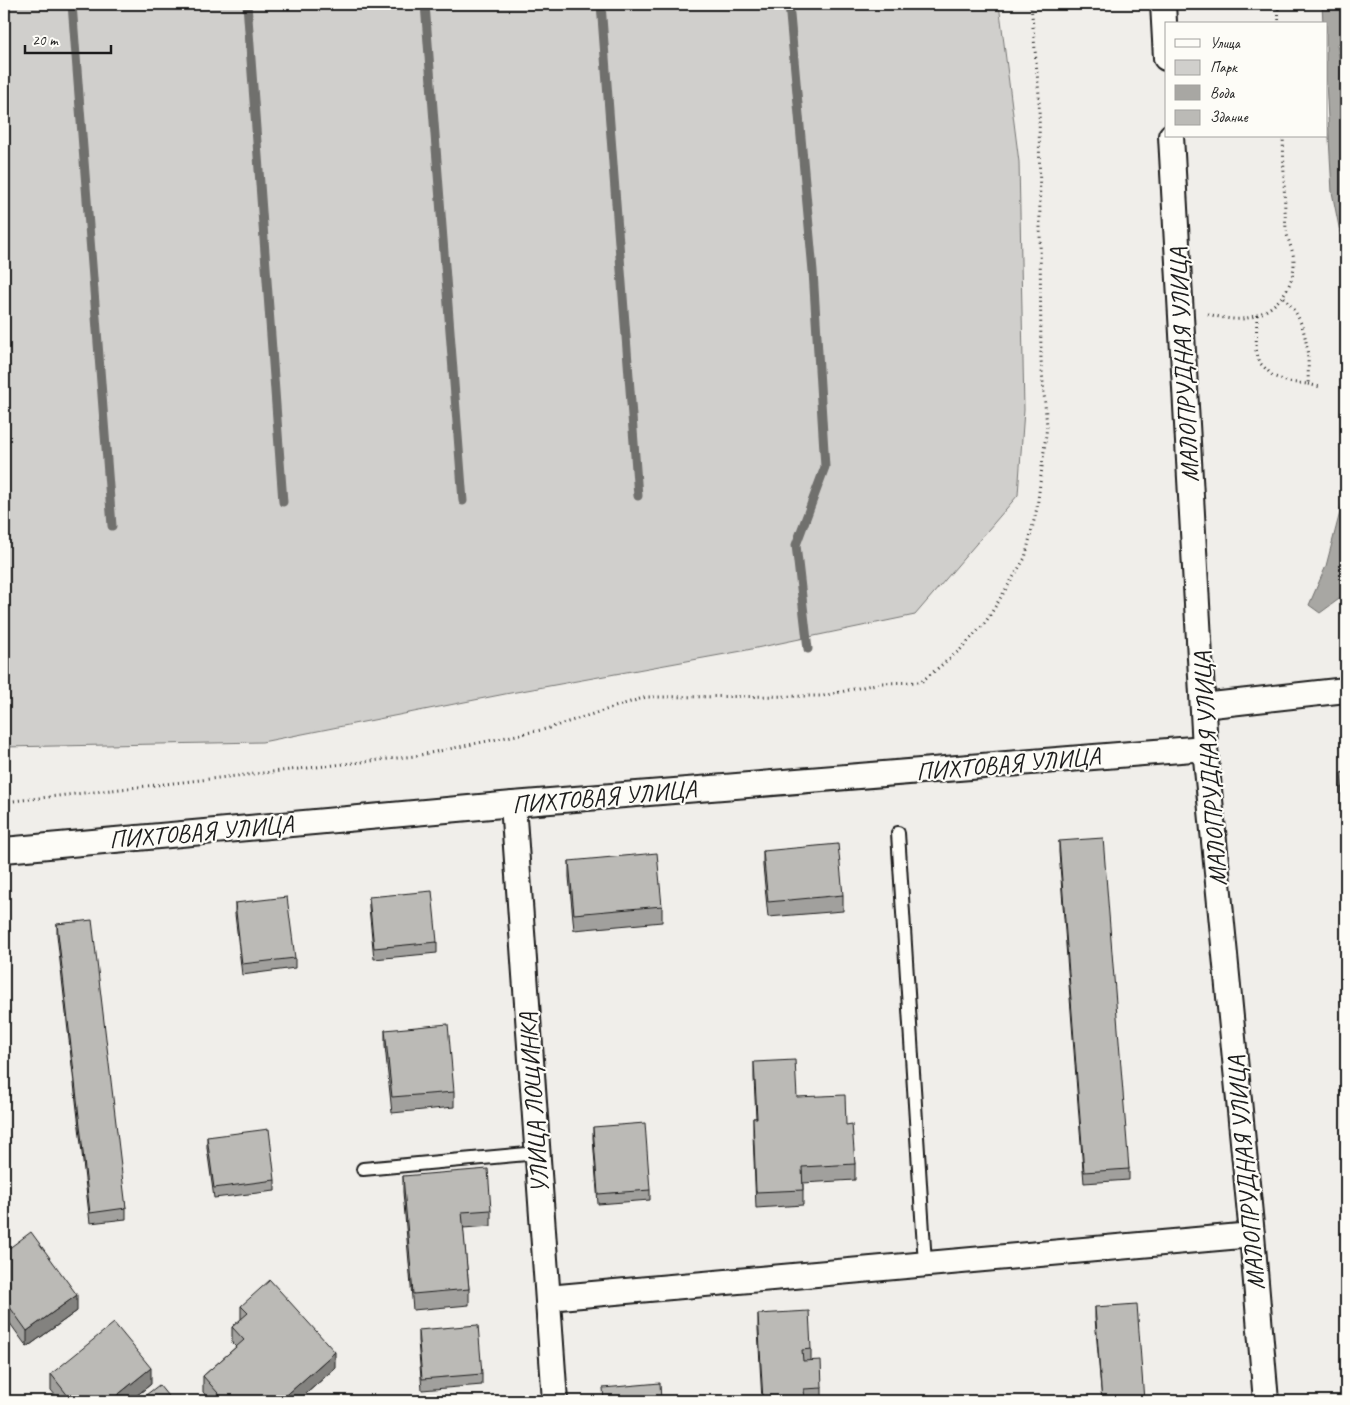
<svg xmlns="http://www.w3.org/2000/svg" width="1350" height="1405" viewBox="0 0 1350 1405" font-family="Caveat,sans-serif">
  <rect width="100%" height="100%" fill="#f0eeea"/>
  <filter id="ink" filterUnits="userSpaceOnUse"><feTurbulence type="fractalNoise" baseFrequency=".02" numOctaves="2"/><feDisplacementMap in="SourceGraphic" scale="10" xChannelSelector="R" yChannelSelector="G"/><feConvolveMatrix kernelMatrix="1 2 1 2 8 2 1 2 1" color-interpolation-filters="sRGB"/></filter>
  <g filter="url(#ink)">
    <path fill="#d0cfcc" stroke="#767674" d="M4 4H999L1019 162 1024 410 1018 495 915 615 742 651 505 694 262 742 4 747Z"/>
    <g fill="#a8a7a3" stroke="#706f6d">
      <path d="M1322 4H1346V42L1337 44 1339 57 1346 69V262L1332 192 1326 82V24H1323Z"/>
      <path d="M1346 495V594L1320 613 1309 605 1326 566 1344 497Z"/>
    </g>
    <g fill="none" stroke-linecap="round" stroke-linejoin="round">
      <g stroke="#706f6d" stroke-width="9">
        <path d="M72 4 112 526"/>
        <path d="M247 4 283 502"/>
        <path d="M425 4 463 501"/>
        <path d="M601 4 638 496"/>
        <path d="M789 4 813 271 825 467 796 545 808 649"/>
      </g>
      <defs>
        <g id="service">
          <path d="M898 833 925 1264"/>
          <path d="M363 1169 538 1153"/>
        </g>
        <g id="minor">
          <path d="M1163 4 1166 58"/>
          <path d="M1171 136 1205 748 1252 1235 1266 1401"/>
          <path d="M1203 706 1346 690"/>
          <path d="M513 804 555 1401"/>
          <path d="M4 850 513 804 1205 748"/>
          <path d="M548 1298 1252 1235"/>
        </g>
      </defs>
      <use href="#service" stroke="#1c1c1c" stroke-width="16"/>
      <use href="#minor" stroke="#1c1c1c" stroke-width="28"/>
      <g stroke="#1c1c1c" stroke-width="3" stroke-dasharray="1 4" stroke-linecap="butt">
        <path d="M1278 4 1279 24"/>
        <path d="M1208 314C1219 317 1231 320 1242 319 1271 315 1294 292 1294 262 1294 251 1287 240 1286 229 1284 198 1284 167 1283 136"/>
        <path d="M1257 315 1256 350 1260 363 1273 376 1288 382 1308 384C1309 360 1308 334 1296 313 1292 308 1288 302 1284 297"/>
        <path d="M1308 384 1320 387"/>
        <path d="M4 802 415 756 546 729 646 697 823 696 880 683 921 682 960 650 985 623 1025 558 1037 508 1047 426 1041 360 1039 95 1031 4"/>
      </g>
      <use href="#service" stroke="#fdfcf7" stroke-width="12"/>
      <use href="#minor" stroke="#fdfcf7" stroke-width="24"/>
    </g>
    <g fill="#a1a09d" stroke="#1c1c1c">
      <path d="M1346 772V851L1341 788V773Z"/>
      <path d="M1059 841 1129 1169V1180L1084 1183 1059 852Z"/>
      <path d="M763 851 843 895V911L768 917 763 866Z"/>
      <path d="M569 861 662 906V922L574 930 569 877Z"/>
      <path d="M369 897 437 942V953L374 959 369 907Z"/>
      <path d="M235 903 295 958V968L242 975 235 914Z"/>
      <path d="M57 924 126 1208V1219L90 1223 57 935Z"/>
      <path d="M385 1030 454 1092V1107L392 1113 385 1046Z"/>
      <path d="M754 1062 797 1097 846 1125 855 1164V1180L803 1183V1205L756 1208 753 1134V1118H756L754 1078Z"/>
      <path d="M593 1127 650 1190V1200L598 1204 593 1138Z"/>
      <path d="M207 1137 275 1180V1191L214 1198 207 1148Z"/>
      <path d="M403 1176 491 1210V1226L463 1228 469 1289V1305L413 1310 403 1192Z"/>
      <path d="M4 1252 77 1311 27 1347 4 1315Z"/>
      <path d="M241 1306 335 1368 298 1401H211L203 1392V1376L236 1347 232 1343V1327L241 1319Z"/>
      <path d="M1095 1307 1144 1401H1102L1095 1318Z"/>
      <path d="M758 1314 811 1349V1360L822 1388V1401H762L758 1329Z"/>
      <path d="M418 1330 482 1374V1385L422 1390 418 1341Z"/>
      <path d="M51 1374 151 1384 130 1401H60L51 1390Z"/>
    </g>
    <g fill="#83827f" stroke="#1c1c1c">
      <path d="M77 1295V1311L27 1347V1331Z"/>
      <path d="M335 1352V1368L298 1401H280Z"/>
      <path d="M151 1368V1384L130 1401H110Z"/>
    </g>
    <g fill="#bbbab6" stroke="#1c1c1c">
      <path d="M1346 772V836L1341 773Z"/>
      <path d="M1103 838 1129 1169 1084 1172 1059 841Z"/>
      <path d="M838 844 843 895 768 902 763 851Z"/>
      <path d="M657 853 662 906 574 914 569 861Z"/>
      <path d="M432 891 437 942 374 948 369 897Z"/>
      <path d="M287 897 295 958 242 964 235 903Z"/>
      <path d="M92 920 126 1208 90 1213 57 924Z"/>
      <path d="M448 1024 454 1092 392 1097 385 1030Z"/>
      <path d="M795 1060 797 1097 845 1095 846 1125 852 1124 855 1164 802 1167 803 1190 756 1192 753 1118H757L754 1062Z"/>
      <path d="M645 1123 650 1190 598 1194 593 1127Z"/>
      <path d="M269 1129 275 1180 214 1188 207 1137Z"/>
      <path d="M488 1169 491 1210 462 1212 469 1289 413 1294 403 1176Z"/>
      <path d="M31 1232 77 1295 27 1331 4 1299V1252Z"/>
      <path d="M270 1280 335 1352 280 1401H225L203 1376 244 1340 232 1327 248 1313 241 1306Z"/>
      <path d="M1137 1304 1144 1401H1102L1095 1307Z"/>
      <path d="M809 1311 811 1349 802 1350 803 1361 821 1360 822 1388 804 1389 805 1401H763L758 1314Z"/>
      <path d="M114 1323 151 1368 110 1401H72L51 1374Z"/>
      <path d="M478 1325 482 1374 422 1379 418 1330Z"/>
      <path d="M660 1383 661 1401H604L603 1388Z"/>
      <path d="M159 1385 172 1401H138Z"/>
    </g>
  </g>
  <g text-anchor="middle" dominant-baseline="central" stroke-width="4.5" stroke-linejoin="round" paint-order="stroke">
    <g font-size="25" fill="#1c1c1c" stroke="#fdfcf7">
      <text transform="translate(1184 365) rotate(-93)">МАЛОПРУДНАЯ УЛИЦА</text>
      <text transform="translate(1008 764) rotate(-5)">ПИХТОВАЯ УЛИЦА</text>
      <text transform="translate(1210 769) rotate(-94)">МАЛОПРУДНАЯ УЛИЦА</text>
      <text transform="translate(604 797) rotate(-5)">ПИХТОВАЯ УЛИЦА</text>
      <text transform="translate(201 832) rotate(-5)">ПИХТОВАЯ УЛИЦА</text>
      <text transform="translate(534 1103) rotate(-94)">УЛИЦА ЛОЩИНКА</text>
      <text transform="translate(1246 1173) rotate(-95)">МАЛОПРУДНАЯ УЛИЦА</text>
    </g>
  </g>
  <rect width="1350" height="1405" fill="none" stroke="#fdfcf7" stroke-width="20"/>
  <rect x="10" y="10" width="1330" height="1385" fill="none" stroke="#1c1c1c" stroke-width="2" filter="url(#ink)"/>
  <rect x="1165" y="22" width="162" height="115" fill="#fdfcf7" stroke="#a3a29f"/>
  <rect x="1175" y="39" width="25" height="8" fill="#fdfcf7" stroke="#a3a29f"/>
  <text x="1210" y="48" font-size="15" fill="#1c1c1c">Улица</text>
  <rect x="1175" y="60" width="25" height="15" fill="#d0cfcc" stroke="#a3a29f"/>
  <text x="1210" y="72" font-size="15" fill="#1c1c1c">Парк</text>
  <rect x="1175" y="85" width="25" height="15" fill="#a8a7a3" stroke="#a3a29f"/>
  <text x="1210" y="98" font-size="15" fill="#1c1c1c">Вода</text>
  <rect x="1175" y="110" width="25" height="15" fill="#bbbab6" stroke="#a3a29f"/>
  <text x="1210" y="122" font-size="15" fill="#1c1c1c">Здание</text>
  <path d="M25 45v8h86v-8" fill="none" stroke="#1c1c1c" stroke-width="2.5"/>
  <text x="32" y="45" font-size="15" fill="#1c1c1c" stroke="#fdfcf7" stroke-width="4" paint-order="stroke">20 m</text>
</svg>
